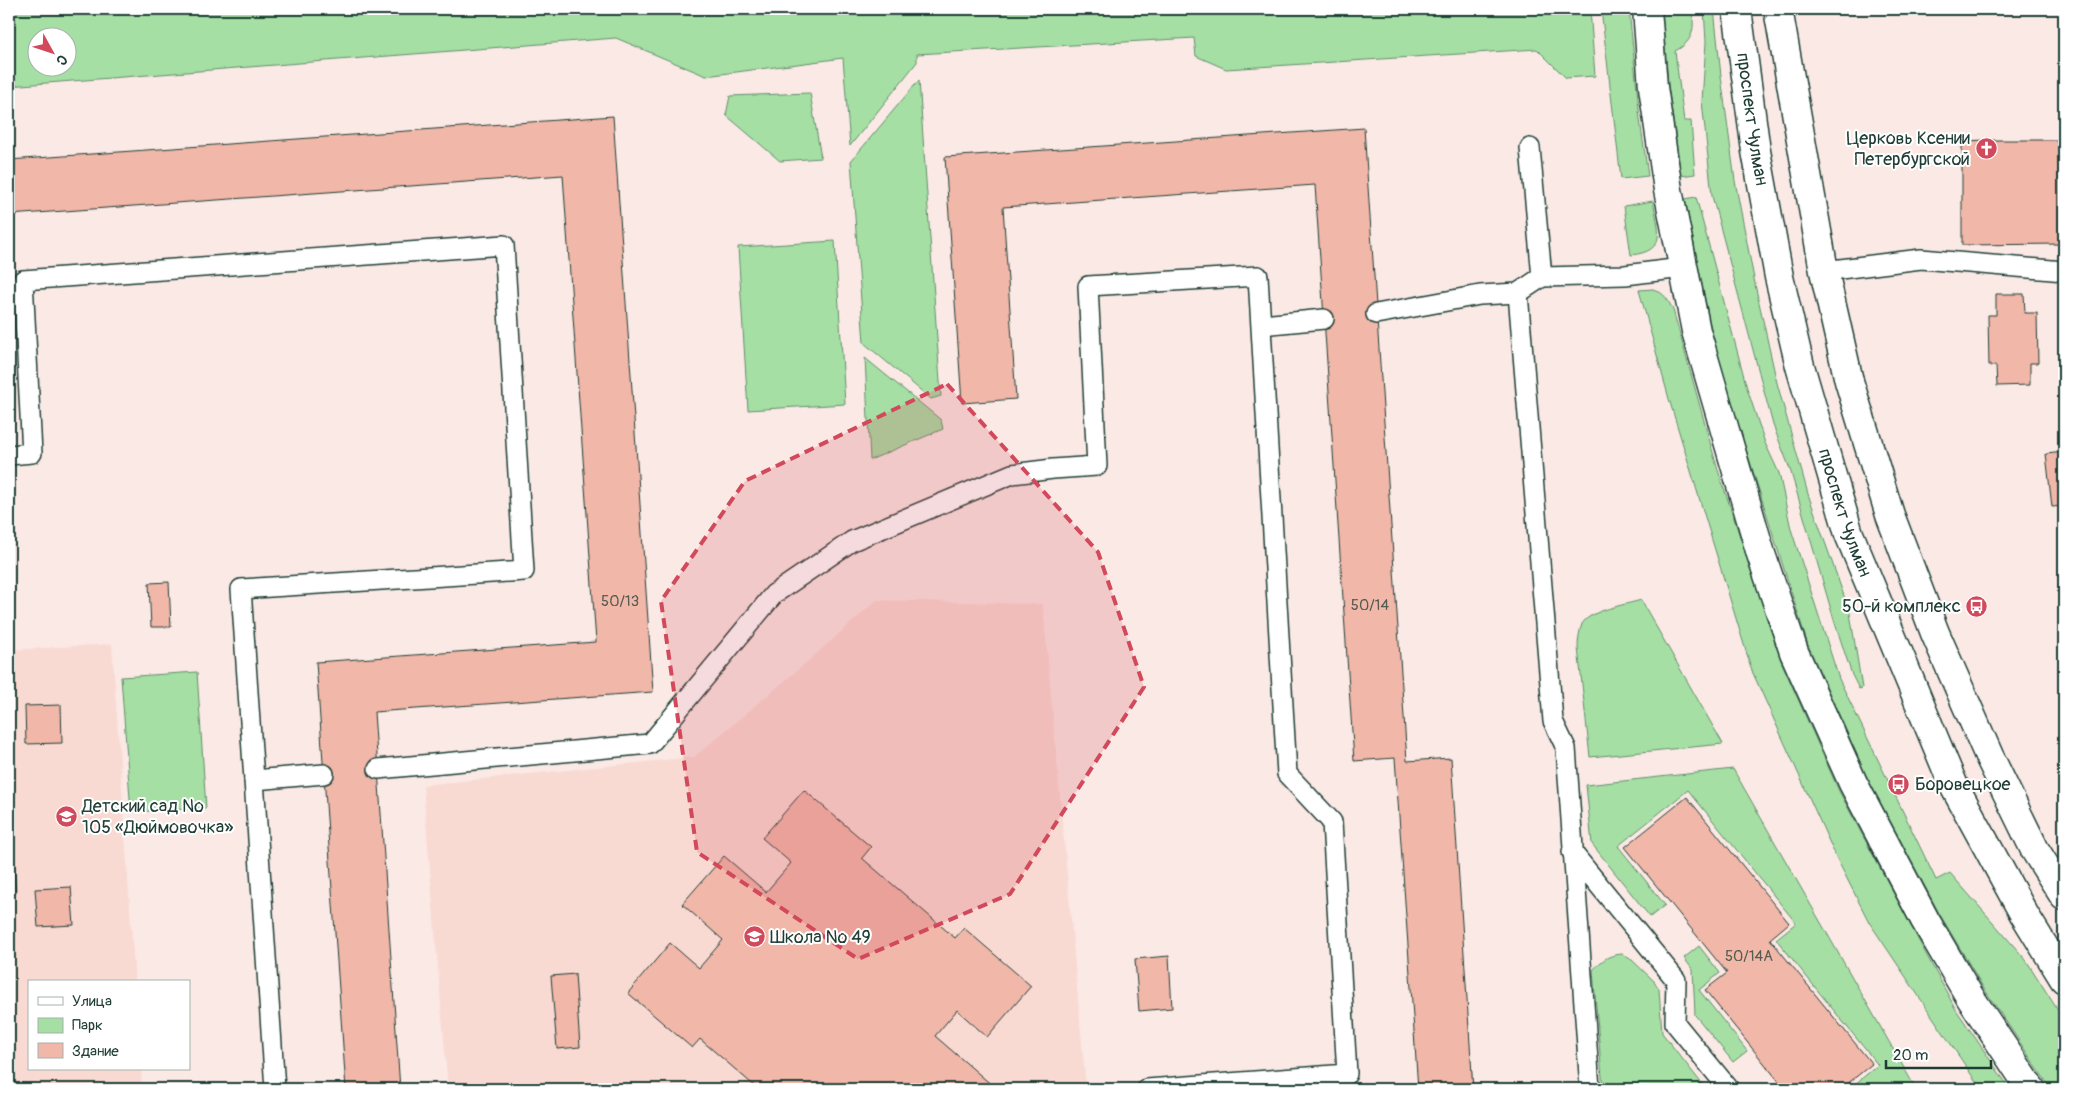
<svg xmlns="http://www.w3.org/2000/svg" width="2073" height="1098" viewBox="0 0 2073 1098" font-family="Pangolin,sans-serif">
  <rect width="100%" height="100%" fill="#fbe9e5"/>
  <filter id="ink" filterUnits="userSpaceOnUse"><feTurbulence type="fractalNoise" baseFrequency=".02" numOctaves="2"/><feDisplacementMap in="SourceGraphic" scale="10" xChannelSelector="R" yChannelSelector="G"/><feConvolveMatrix kernelMatrix="1 2 1 2 8 2 1 2 1" color-interpolation-filters="sRGB"/></filter>
  <g filter="url(#ink)">
    <g fill="#f8dad3">
      <path d="M877 600 1043 604 1086 1089H448L423 785 694 757 807 662Z"/>
      <path d="M112 644 135 982H29V1069H141L142 1089H9V650Z"/>
    </g>
    <g fill="#a5dfa4" stroke="#628e6c" fill-rule="evenodd">
      <path d="M9 9H1590L1595 76 1566 78 1537 49 1226 69 1196 56 1194 38 917 54V62L850 146 843 58 706 76 616 38 9 86ZM38 38H68V68H38Z"/>
      <path d="M1601 9H1629L1640 120 1648 176 1621 179Z"/>
      <path d="M1662 9H1691C1696 28 1693 42 1675 51L1684 121H1691L1695 174 1681 176 1668 84Z"/>
      <path d="M1704 9H1714L1721 76 1735 181 1756 289 1777 383 1808 494 1850 613 1862 688 1859 689 1852 675 1834 620 1790 469 1773 425 1712 196 1702 101 1706 42Z"/>
      <path d="M919 80 941 396 931 399 864 343 851 161Z"/>
      <path d="M810 93 821 158 780 161 726 115 730 96Z"/>
      <path d="M1696 197 1747 388 1765 443 1779 473 1791 529 1839 679 1936 880 1950 873 2026 960 2064 1020V1089H2051L1983 987 1939 913 1867 777 1808 645 1728 392 1710 324 1685 199Z"/>
      <path d="M1653 201C1658 229 1669 251 1631 255L1624 206Z"/>
      <path d="M835 241 845 404 748 410 738 247Z"/>
      <path d="M1653 289C1665 293 1668 300 1673 310L1717 467 1781 661 1839 791 1912 928 1955 1008 2010 1089H1981L1869 922 1837 859 1752 671 1669 399 1639 290Z"/>
      <path d="M865 358 941 420 943 429 870 460Z"/>
      <path d="M1641 600 1723 744 1590 757 1578 648C1578 640 1579 632 1582 624 1590 610 1625 605 1641 600Z"/>
      <path d="M197 672 206 808 131 812 121 677Z"/>
      <path d="M1733 769 1916 1089H1849L1878 1065 1776 939 1796 923 1688 790 1618 846 1665 905 1650 917 1592 844 1586 785Z"/>
      <path d="M1699 946 1720 973 1699 990 1747 1051 1733 1062 1695 1015 1693 970 1684 958Z"/>
      <path d="M1622 954 1632 960 1654 981 1659 989 1662 1033 1706 1089H1603L1593 970C1602 960 1608 955 1622 954Z"/>
    </g>
    <g fill="#f1b7a9" stroke="#1f3d34">
      <path d="M613 116 653 692 374 712 400 1089H346L316 662 596 642 563 175 9 215V160Z"/>
      <path d="M1364 128 1407 761 1451 758 1473 1089H1418L1395 758 1354 761 1315 185 1003 207 1016 399 962 403 945 157Z"/>
      <path d="M1987 140H2064V244L1962 245V141Z"/>
      <path d="M1996 294H2024L2025 313H2037L2038 363H2030V385L1997 386 1996 366H1989L1988 315H1996Z"/>
      <path d="M2064 452V506L2052 507 2046 454Z"/>
      <path d="M169 582 171 627H151L149 583Z"/>
      <path d="M61 705 62 743 26 744 25 706Z"/>
      <path d="M804 790 871 847 862 858 955 938 964 928 1031 986 987 1037 957 1010 935 1036 994 1087 993 1089H889L887 1088 886 1089H758L700 1039 692 1048 628 993 670 943 699 968 723 940 682 904 724 856 766 892 791 863 762 838Z"/>
      <path d="M1687 797 1789 923 1770 939 1872 1064 1841 1089H1785L1705 990 1727 973 1625 847Z"/>
      <path d="M9 828H11L16 893 9 894Z"/>
      <path d="M71 887 74 925 38 927 35 889Z"/>
      <path d="M1169 956 1172 1008 1139 1011 1135 959Z"/>
      <path d="M575 974 580 1047 557 1049 551 976Z"/>
    </g>
    <g fill="none" stroke-linecap="round" stroke-linejoin="round">
      <defs>
        <g id="lane">
          <path d="M1530 148 1542 277"/>
          <path d="M1824 271 1921 259 2064 271"/>
          <path d="M1518 293 1553 721 1566 748 1590 1089"/>
          <path d="M1376 314 1480 295 1518 293 1542 277 1625 275 1682 268"/>
          <path d="M1262 325 1324 319"/>
          <path d="M9 455 32 453 23 280 504 245 524 571 241 589 275 1089"/>
          <path d="M378 769 650 744 774 594 852 541 1012 474 1053 469 1097 466 1088 286 1258 276 1287 774 1332 822 1347 1074 1147 1089"/>
          <path d="M254 780 324 774"/>
          <path d="M1572 852 1676 980 1675 1023 1729 1089"/>
        </g>
        <path id="street" d="M1647 9 1653 87 1668 190 1696 331 1761 554 1794 652 1853 783 1925 920 1970 997 2031 1089"/>
        <g id="secondary">
          <path id="s1" d="M1737 9 1756 151 1779 277 1800 366 1849 534 1953 784 2024 914 2064 979"/>
          <path d="M1778 9 1824 271 1849 381 1890 515 1935 633 1989 756 2035 850 2064 896"/>
        </g>
      </defs>
      <use href="#lane" stroke="#1f3d34" stroke-width="22"/>
      <use href="#street" stroke="#1f3d34" stroke-width="31"/>
      <use href="#secondary" stroke="#1f3d34" stroke-width="31"/>
      <use href="#lane" stroke="#fff" stroke-width="19"/>
      <use href="#street" stroke="#fff" stroke-width="28"/>
      <use href="#secondary" stroke="#fff" stroke-width="28"/>
    </g>
  </g>
  <path fill="#d1495b" fill-opacity="0.2" stroke="#d1495b" stroke-width="4" stroke-dasharray="10 6" stroke-linejoin="round" d="M947 384 1098 552 1144 687 1010 894 858 959 697 852 661 601 745 481Z"/>
  <defs>
    <symbol id="church-disc" viewBox="-11 -11 22 22"><circle r="9.5" fill="#d1495b" stroke="#fff"/><path d="M-1.2-6h2.4v3.5h3.3v2.4h-3.3V6h-2.4V-.1h-3.3v-2.4h3.3Z" fill="#fff"/></symbol>
    <symbol id="bus-disc" viewBox="-11 -11 22 22"><circle r="9.5" fill="#d1495b" stroke="#fff"/><path d="M-5-6H5V4H4V6H2V4H-2V6H-4V4H-5ZM-3.5-4V0h7V-4ZM-3.5 1.2v1.5H-2V1.2ZM2 1.2v1.5H3.5V1.2Z" fill="#fff"/></symbol>
    <symbol id="school-disc" viewBox="-11 -11 22 22"><circle r="9.5" fill="#d1495b" stroke="#fff"/><path d="M0-5L7-2L0 1L-7-2ZM-4 1L0 2.5L4 1V4Q0 6-4 4Z" fill="#fff"/></symbol>
  </defs>
  <g fill-rule="evenodd">
    <use href="#church-disc" x="1974" y="136" width="25" height="25"/>
    <use href="#bus-disc" x="1964" y="594" width="25" height="25"/>
    <use href="#bus-disc" x="1886" y="772" width="25" height="25"/>
    <use href="#school-disc" x="54" y="804" width="25" height="25"/>
    <use href="#school-disc" x="742" y="924" width="25" height="25"/>
  </g>
  <g text-anchor="middle" dominant-baseline="central" stroke-width="4" stroke-linejoin="round" paint-order="stroke">
    <g font-size="15" fill="#545c51">
      <text x="620" y="601">50/13</text>
      <text x="1370" y="605">50/14</text>
      <text x="1749" y="956">50/14А</text>
    </g>
    <g font-size="18" fill="#1f3d34" stroke="#fff">
      <text stroke="none"><textPath href="#s1" startOffset="111">проспект Чулман</textPath></text>
      <text stroke="none"><textPath href="#s1" startOffset="516">проспект Чулман</textPath></text>
    </g>
    <g font-size="18" fill="#1f3d34" stroke="#fff" text-anchor="start">
      <text x="1970" y="138" text-anchor="end">Церковь Ксении<tspan x="1970" dy="21">Петербургской</tspan></text>
      <text x="1961" y="606" text-anchor="end">50-й комплекс</text>
      <text x="1915" y="784">Боровецкое</text>
      <text x="82" y="806">Детский сад №<tspan x="82" dy="21">105 «Дюймовочка»</tspan></text>
      <text x="770" y="937">Школа № 49</text>
    </g>
  </g>
  <rect width="2073" height="1098" fill="none" stroke="#fff" stroke-width="30"/>
  <rect x="15" y="15" width="2043" height="1068" fill="none" stroke="#1f3d34" stroke-width="2" filter="url(#ink)"/>
  <rect x="28" y="980" width="162" height="90" fill="#ffffff" stroke="#a5b1ae"/>
  <rect x="38" y="997" width="25" height="8" fill="#ffffff" stroke="#a5b1ae"/>
  <text x="72" y="1006" font-size="15" fill="#1f3d34">Улица</text>
  <rect x="38" y="1018" width="25" height="15" fill="#a5dfa4" stroke="#a5b1ae"/>
  <text x="72" y="1030" font-size="15" fill="#1f3d34">Парк</text>
  <rect x="38" y="1043" width="25" height="15" fill="#f1b7a9" stroke="#a5b1ae"/>
  <text x="72" y="1056" font-size="15" fill="#1f3d34">Здание</text>
  <g transform="translate(52 52) rotate(130)"><circle r="24" fill="#ffffff" stroke="#a5b1ae"/>
  <path d="M0-4L9 19L0 12L-9 19Z" fill="#d1495b"/>
  <text y="-8" font-size="14" font-weight="bold" text-anchor="middle" fill="#1f3d34">С</text>
  </g>
  <path d="M1886 1060v8h105v-8" fill="none" stroke="#1f3d34" stroke-width="2.5"/>
  <text x="1893" y="1060" font-size="15" fill="#1f3d34" stroke="#ffffff" stroke-width="4" paint-order="stroke">20 m</text>
</svg>
